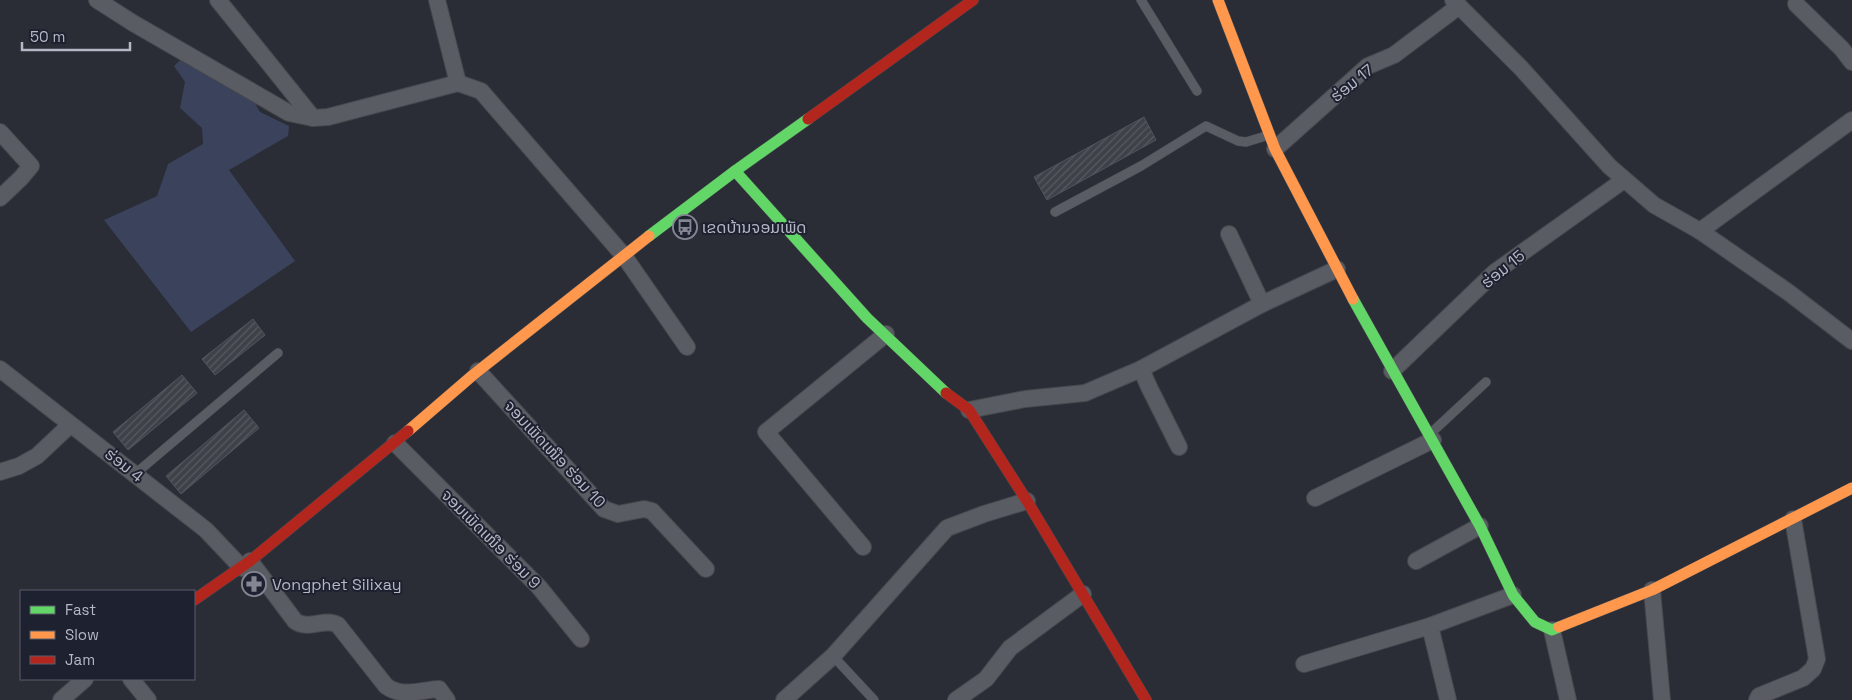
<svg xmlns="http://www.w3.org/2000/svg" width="1852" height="700" viewBox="0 0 1852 700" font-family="'Space Grotesk','Noto Sans Lao',sans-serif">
  <defs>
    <pattern id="building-hatch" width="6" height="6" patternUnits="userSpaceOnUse" patternTransform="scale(1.25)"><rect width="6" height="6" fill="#3f4149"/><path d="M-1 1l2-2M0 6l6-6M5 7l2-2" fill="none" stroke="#585a62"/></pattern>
  </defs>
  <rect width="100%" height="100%" fill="#2a2d35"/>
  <path fill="#3b425c" d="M188 52 249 93 260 112 289 126 288 136 229 170 295 261 191 332 104 220 157 196 168 164 203 144 202 128 180 108 185 82 174 66Z"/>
  <g fill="url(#building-hatch)" stroke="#52545d">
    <path d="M1144 117 1156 140 1047 200 1034 177Z"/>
    <path d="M253 319 265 335 215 375 202 359Z"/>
    <path d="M182 375 197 393 128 450 113 432Z"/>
    <path d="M244 410 259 428 181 494 166 476Z"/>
  </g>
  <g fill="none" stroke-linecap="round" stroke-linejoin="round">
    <defs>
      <g id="lane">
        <path d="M1141 0 1197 91"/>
        <path d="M1055 212 1141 166 1206 126 1238 141 1246 142 1269 135"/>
        <path d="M1431 433 1486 382"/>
        <path d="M135 474 278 353"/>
        <path d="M833 656 874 700"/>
      </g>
      <g id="street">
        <path d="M97 0 133 23 289 113 313 118 328 117 458 83"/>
        <path d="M218 0 313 118"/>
        <path d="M437 0 458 83 481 91 624 256 687 347"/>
        <path d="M1453 0 1521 68 1609 166 1654 205 1700 231 1788 292 1852 341"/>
        <path d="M1796 4 1842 49 1852 62"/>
        <path d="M0 132 31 166 21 178 0 198"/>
        <path d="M1275 149 1368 66 1394 55 1459 6"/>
        <path d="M1700 231 1852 120"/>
        <path d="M1229 234 1262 304"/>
        <path d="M0 369 206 530 242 568"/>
        <path d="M478 371 604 509 618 514 644 509 652 511 706 569"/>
        <path d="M1392 371 1495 272 1624 180"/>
        <path d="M969 410 1025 399 1085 393 1141 369"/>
        <path d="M395 443 539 587 581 639"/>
        <path d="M1179 447 1149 387 1141 369 1262 304 1337 269"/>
        <path d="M0 472 19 466 37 456 70 425"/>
        <path d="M1315 498 1433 440"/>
        <path d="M863 547 766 432 886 334"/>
        <path d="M250 561 295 621C308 631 325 617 338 625L386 686C402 698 420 690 439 689L447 700"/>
        <path d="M1416 561 1480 526"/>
        <path d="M1652 590 1662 700"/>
        <path d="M1430 626 1448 700"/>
        <path d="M1552 630 1568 700"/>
        <path d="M1304 664 1430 626 1513 595"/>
        <path d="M131 679 148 700"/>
        <path d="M61 700 85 679"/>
        <path d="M784 700 833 656 947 528 984 514 1027 501"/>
        <path d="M956 700 986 679 1010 648 1083 594"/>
        <path d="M1757 700 1759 696 1803 678 1813 669 1817 659 1793 519"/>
      </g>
      <g id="fast">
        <path d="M735 171 867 318 946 393"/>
        <path d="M649 236 735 171 808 119"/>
        <path d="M1353 299 1480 526 1513 595 1535 622 1552 630 1559 627"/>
      </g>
      <g id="slow">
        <path d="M1218 0 1275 149 1353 299"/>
        <path d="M408 431 473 375 649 236"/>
        <path d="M1559 627 1652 590 1852 488"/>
      </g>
      <g id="jam">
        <path d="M808 119 973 0"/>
        <path d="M946 393 969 410 1027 501 1146 700"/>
        <path d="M194 600 250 561 408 431"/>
      </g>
    </defs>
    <use href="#lane" stroke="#46484e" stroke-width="10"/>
    <use href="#street" stroke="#46484e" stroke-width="18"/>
    <use href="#fast" stroke="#46484e" stroke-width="12"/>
    <use href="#slow" stroke="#46484e" stroke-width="12"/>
    <use href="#jam" stroke="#46484e" stroke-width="12"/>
    <use href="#lane" stroke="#5a5c63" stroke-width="9"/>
    <use href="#street" stroke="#5a5c63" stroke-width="16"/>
    <use href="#fast" stroke="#63d668" stroke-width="11"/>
    <use href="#slow" stroke="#ff974d" stroke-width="11"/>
    <use href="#jam" stroke="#b3261e" stroke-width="11"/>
  </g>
  <defs>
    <symbol id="bus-ring" viewBox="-11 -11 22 22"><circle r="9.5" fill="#1e212f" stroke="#848793" stroke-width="1.5"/><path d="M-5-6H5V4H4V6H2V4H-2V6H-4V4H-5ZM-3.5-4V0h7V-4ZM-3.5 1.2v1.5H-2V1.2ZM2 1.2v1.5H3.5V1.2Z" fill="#848793"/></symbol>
    <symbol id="pharmacy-ring" viewBox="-11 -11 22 22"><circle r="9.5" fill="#1e212f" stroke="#848793" stroke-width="1.5"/><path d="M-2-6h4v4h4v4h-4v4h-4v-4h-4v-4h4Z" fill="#848793"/></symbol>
  </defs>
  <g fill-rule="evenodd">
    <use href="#bus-ring" x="671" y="213" width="28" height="28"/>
    <use href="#pharmacy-ring" x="240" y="570" width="28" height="28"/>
  </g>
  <g text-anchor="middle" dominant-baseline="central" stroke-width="4" stroke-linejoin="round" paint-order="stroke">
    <g font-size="16" fill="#b5b7c5" stroke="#1e212f">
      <text transform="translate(1352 83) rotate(-39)">ຮ່ອມ 17</text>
      <text transform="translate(1503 269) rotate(-39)">ຮ່ອມ 15</text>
      <text transform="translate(555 454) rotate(47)">ຈອມເພັດເໜືອ ຮ່ອມ 10</text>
      <text transform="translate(124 465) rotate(38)">ຮ່ອມ 4</text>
      <text transform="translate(491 539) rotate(45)">ຈອມເພັດເໜືອ ຮ່ອມ 9</text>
    </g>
    <g font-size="16" fill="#b5b7c5" stroke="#1e212f" text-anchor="start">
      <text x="702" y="227">ເຂດບ້ານຈອມເພັດ</text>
      <text x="272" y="584">Vongphet Silixay</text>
    </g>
  </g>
  <rect x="20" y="590" width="175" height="90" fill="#1e212f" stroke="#5a5d6b"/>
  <rect x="30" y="606" width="25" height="8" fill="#63d668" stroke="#5a5d6b"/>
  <text x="65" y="615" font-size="15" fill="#b5b7c5">Fast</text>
  <rect x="30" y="631" width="25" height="8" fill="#ff974d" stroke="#5a5d6b"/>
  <text x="65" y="640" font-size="15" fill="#b5b7c5">Slow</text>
  <rect x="30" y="656" width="25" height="8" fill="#b3261e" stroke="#5a5d6b"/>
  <text x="65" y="665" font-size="15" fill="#b5b7c5">Jam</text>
  <path d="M22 42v8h108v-8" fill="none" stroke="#b5b7c5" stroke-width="2.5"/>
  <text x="30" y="42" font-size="15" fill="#b5b7c5" stroke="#1e212f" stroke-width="4" paint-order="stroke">50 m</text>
</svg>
